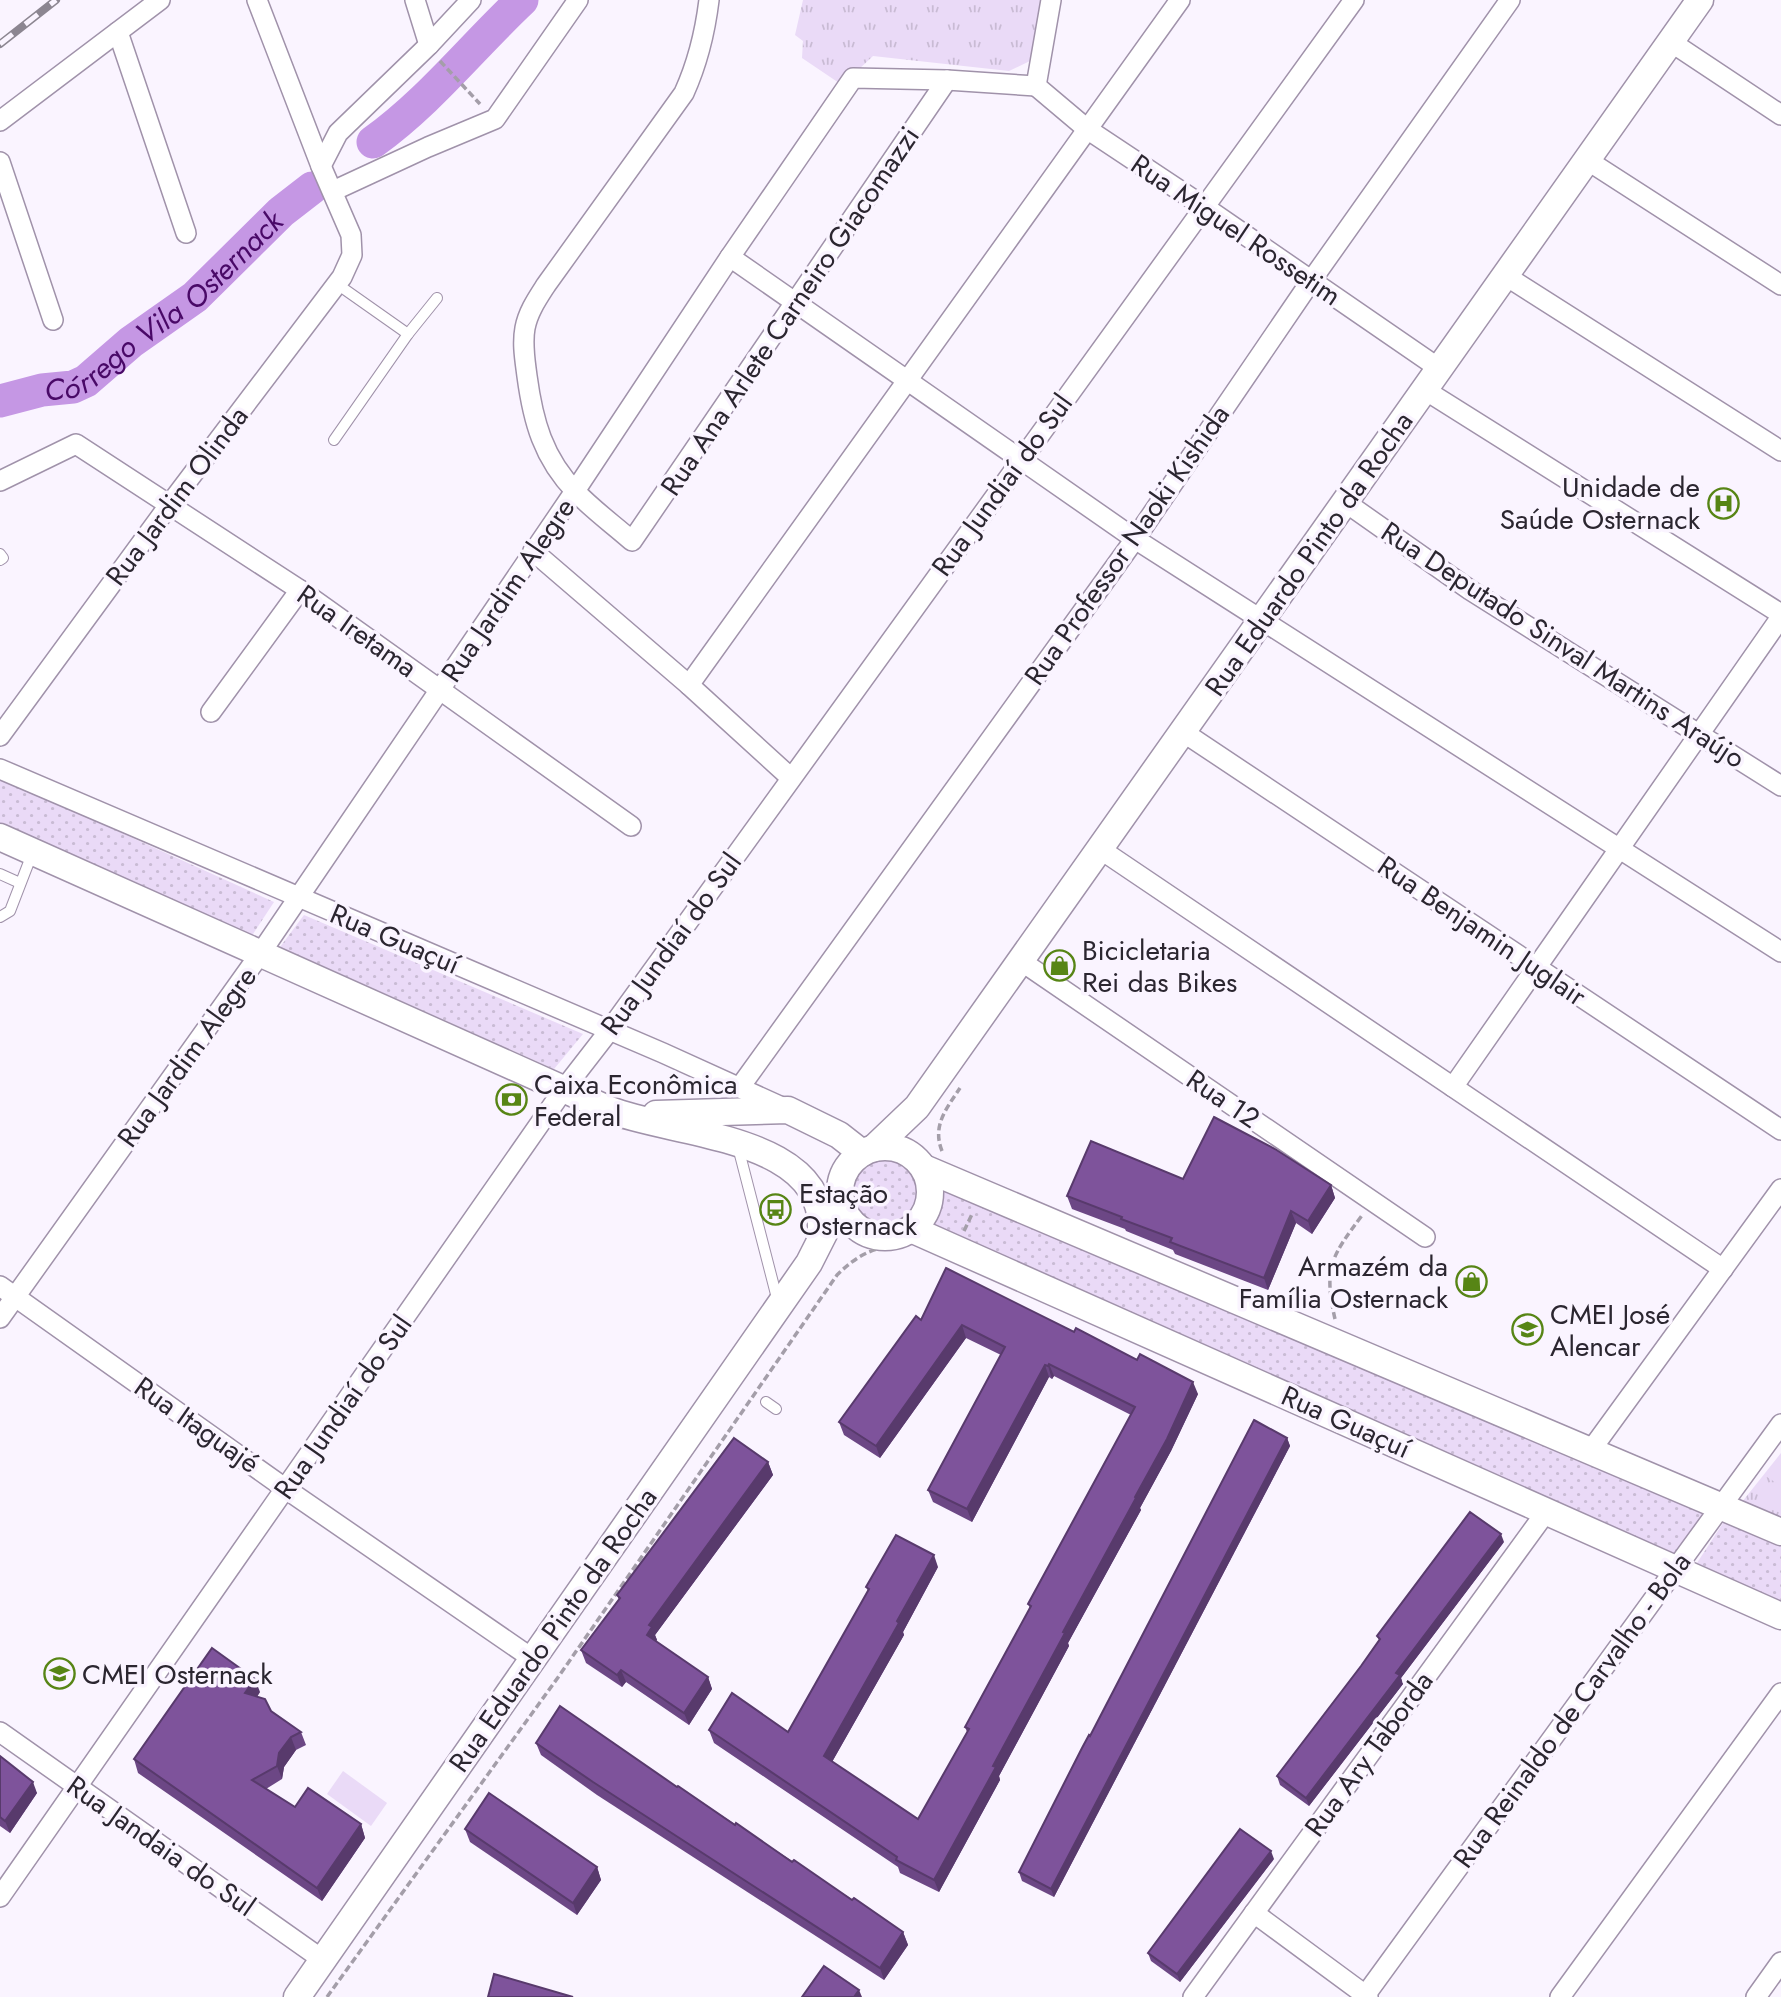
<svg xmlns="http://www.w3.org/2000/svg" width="1781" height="1997" viewBox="0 0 1781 1997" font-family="Jost,sans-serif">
  <defs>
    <pattern id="grass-dots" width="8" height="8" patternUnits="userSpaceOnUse" patternTransform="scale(1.75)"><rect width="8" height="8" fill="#eadaf7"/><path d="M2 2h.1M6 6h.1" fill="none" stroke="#c9bbd4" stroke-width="1.8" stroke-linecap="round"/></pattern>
    <pattern id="park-tufts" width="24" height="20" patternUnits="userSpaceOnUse" patternTransform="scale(1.75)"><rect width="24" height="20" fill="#eadaf7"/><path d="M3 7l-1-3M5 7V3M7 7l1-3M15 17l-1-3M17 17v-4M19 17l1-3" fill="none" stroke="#c9bbd4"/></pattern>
  </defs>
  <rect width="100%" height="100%" fill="#faf4ff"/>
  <g fill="url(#grass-dots)">
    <path d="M0 778 274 902 251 937 0 824Z"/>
    <path d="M304 915 583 1034 554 1069 280 947Z"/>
    <circle cx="886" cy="1191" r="38"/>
    <path d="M944 1185 1705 1510 1672 1557 931 1226Z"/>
    <path d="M1725 1520 1781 1545V1606L1695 1566Z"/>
  </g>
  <g fill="url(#park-tufts)">
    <path d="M803 0H1042L1030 61 1009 71 873 56 842 85 802 58 803 41 795 35Z"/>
    <path d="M1781 1453V1520L1742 1502Z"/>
  </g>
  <g fill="#eadaf7">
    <path d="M1781 1457V1486L1767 1477Z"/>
    <path d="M343 1771 387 1803 371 1826 327 1794Z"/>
  </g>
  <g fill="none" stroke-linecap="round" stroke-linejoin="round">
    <g stroke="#c597e4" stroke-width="33">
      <path d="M373 142C429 102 472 47 522 0"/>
      <path id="s1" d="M0 401 42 390 73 387 86 381 131 342 195 297 281 212 312 188"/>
    </g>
    <defs>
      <g id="lane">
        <path d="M337 284 408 334"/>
        <path d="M334 440 408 334 437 298"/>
        <path d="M0 554 3 558 0 560"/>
        <path d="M0 874 20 883"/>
        <path d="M0 917 10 911 32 854"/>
        <path d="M738 1147 778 1302"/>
        <path d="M766 1402 776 1409"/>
      </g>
      <g id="street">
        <path d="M415 0 429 45"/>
        <path d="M709 0C705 33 698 62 684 93L546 285C537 299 528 312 525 328 522 344 525 360 527 376 533 421 543 458 576 492 593 510 614 525 632 541L947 80"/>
        <path d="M118 32 186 233"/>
        <path d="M1671 42 1781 115"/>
        <path d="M1036 86 1087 129 1203 206 1440 369"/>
        <path d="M0 121 160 0"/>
        <path d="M1587 160 1781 285"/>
        <path d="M0 162 53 320"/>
        <path d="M321 166 338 133 429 45 471 0"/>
        <path d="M333 191 428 147 495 119 578 0"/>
        <path d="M730 257 1135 539 1781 952"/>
        <path d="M1506 276 1781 451"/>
        <path d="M1425 390 1781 614"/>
        <path d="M0 481 76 444 300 590 631 826"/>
        <path d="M1345 502 1470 590 1781 786"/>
        <path d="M533 551 689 685 791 778"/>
        <path d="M689 685 1180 0"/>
        <path d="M211 712 300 590"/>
        <path d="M1183 732 1781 1130"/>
        <path d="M0 736 170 504 342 277 352 255 351 235 321 166 257 0"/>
        <path d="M0 769 663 1053 784 1108"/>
        <path d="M1100 849 1723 1269"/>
        <path d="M1021 961 1425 1237"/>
        <path d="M740 1087 1135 539 1311 281 1510 0"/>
        <path d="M1453 1087 1781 617"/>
        <path d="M0 1286 286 1489 533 1659"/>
        <path d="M0 1318 260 954 575 491 730 257 853 78 947 80 1036 86 1051 0"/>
        <path d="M1591 1450 1781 1189"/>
        <path d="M0 1732 323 1960"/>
        <path d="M0 1897 564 1089 609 1031 1354 0"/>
        <path d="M1254 1913 1368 1997"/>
        <path d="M1193 1997 1546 1512"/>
        <path d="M1364 1997 1781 1424"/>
        <path d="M1560 1997 1781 1693"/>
        <path d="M1756 1997 1781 1962"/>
      </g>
      <g id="secondary">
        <path d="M0 837 610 1110C676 1136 835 1136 820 1239"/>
        <path d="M656 1114 788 1110 839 1135 862 1153"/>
        <circle cx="885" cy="1192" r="45"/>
        <path d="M874 1148 917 1107 1700 0"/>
        <path d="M924 1168 1781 1532"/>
        <path d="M911 1229 1781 1616"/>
        <path d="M297 1997 809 1263 841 1200"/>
      </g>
    </defs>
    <use href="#lane" stroke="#a092aa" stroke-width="12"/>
    <use href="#street" stroke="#a092aa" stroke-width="22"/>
    <use href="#secondary" stroke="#a092aa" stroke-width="29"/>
    <g stroke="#a49ea9" stroke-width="3.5" stroke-dasharray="7 3.5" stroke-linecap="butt">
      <path d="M440 61 480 104"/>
      <path d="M942 1151C932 1126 946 1109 960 1088"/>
      <path d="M964 1231 973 1212"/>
      <path d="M1335 1319C1323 1266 1332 1256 1363 1214"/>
      <path d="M327 1997 559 1676 837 1275C854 1258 874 1245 898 1247"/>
    </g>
    <use href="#lane" stroke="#fff" stroke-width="10"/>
    <use href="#street" stroke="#fff" stroke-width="19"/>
    <use href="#secondary" stroke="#fff" stroke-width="26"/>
    <defs>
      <path id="rail" d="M0 44 56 0"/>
    </defs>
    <use href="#rail" stroke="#8c8691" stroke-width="8"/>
    <use href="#rail" stroke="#faf4ff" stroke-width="5" stroke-dasharray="16" stroke-linecap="butt"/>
  </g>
  <g fill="#6c4785">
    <path d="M1183 1179 1331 1185 1335 1198 1312 1234 1296 1223 1268 1290 1175 1254 1173 1250 1126 1231 1125 1229 1072 1209 1067 1196Z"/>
    <path d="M946 1268 1198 1394 1171 1451 1140 1508 1141 1510 1068 1643 1069 1646 999 1776 1000 1780 939 1892 900 1873 898 1867 714 1743 709 1730 788 1732 868 1591 866 1587 938 1567 903 1632 904 1635 832 1762 918 1819 967 1732 965 1727 1030 1608 1028 1604 1131 1415 1054 1376 1052 1379 1049 1377 972 1522 933 1502 928 1490 1001 1355 966 1338 880 1458 844 1435 839 1422 921 1320Z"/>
    <path d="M1287 1438 1290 1446 1054 1897 1022 1881 1019 1872 1090 1736Z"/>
    <path d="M768 1462 773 1475 655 1635 657 1640 656 1641 708 1677 712 1689 689 1725 626 1682 622 1687 586 1663 581 1650 619 1600 617 1595Z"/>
    <path d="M1504 1542 1401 1678 1403 1684 1309 1806 1280 1785 1277 1776 1361 1666 1379 1640 1377 1636Z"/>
    <path d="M260 1692 257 1697 271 1711 301 1732 306 1745 296 1750 284 1767 282 1779 266 1789 295 1807 361 1824 365 1838 322 1901 138 1773 134 1759Z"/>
    <path d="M536 1743 677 1787 903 1932 908 1945 884 1980 597 1795 541 1755Z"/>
    <path d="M0 1756 37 1793 10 1833 0 1826Z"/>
    <path d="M465 1829 597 1867 601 1880 577 1915 470 1842Z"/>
    <path d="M1274 1859 1180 1982 1151 1961 1148 1953Z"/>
  </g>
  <g fill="#583a6c">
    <path d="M1331 1185 1335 1198 1312 1234 1308 1221Z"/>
    <path d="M1291 1211 1296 1223 1268 1290 1264 1278Z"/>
    <path d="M962 1325 966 1338 880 1458 876 1446Z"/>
    <path d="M1049 1364 1054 1376 1052 1379 1048 1366Z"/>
    <path d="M1045 1365 1049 1377 972 1522 967 1509Z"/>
    <path d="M1193 1382 1198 1394 1171 1451 1140 1508 1141 1510 1068 1643 1069 1646 999 1776 1000 1780 939 1892 934 1880Z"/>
    <path d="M1287 1438 1290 1446 1054 1897 1051 1889Z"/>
    <path d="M768 1462 773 1475 655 1635 657 1640 651 1647 647 1635 649 1625Z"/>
    <path d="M1501 1534 1504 1542 1401 1678 1403 1684 1309 1806 1306 1798 1396 1673Z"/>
    <path d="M934 1555 938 1567 903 1632 904 1635 828 1769 824 1756Z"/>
    <path d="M621 1670 626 1682 622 1687 617 1675Z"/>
    <path d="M708 1677 712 1689 689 1725 684 1713Z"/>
    <path d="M255 1679 260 1692 250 1706 245 1693Z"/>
    <path d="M291 1737 296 1750 284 1767 282 1779 277 1766 279 1753Z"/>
    <path d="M33 1782 37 1793 10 1833 5 1821Z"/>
    <path d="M361 1824 365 1838 322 1901 317 1888Z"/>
    <path d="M1271 1851 1274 1859 1180 1982 1177 1974Z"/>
    <path d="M597 1867 601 1880 577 1915 573 1903Z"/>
    <path d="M903 1932 908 1945 884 1980 880 1968Z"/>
    <path d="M859 1990 862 1997H854Z"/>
  </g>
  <g fill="#7e539b" stroke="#583a6c" stroke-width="2">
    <path d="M1214 1117 1275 1149 1331 1185 1308 1221 1291 1211 1264 1278 1170 1242 1172 1238 1121 1219 1122 1217 1067 1196 1091 1141 1183 1179Z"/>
    <path d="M946 1268 1074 1332 1076 1328 1137 1360 1140 1354 1193 1382 1167 1439 1135 1497 1136 1498 1063 1632 1065 1633 993 1766 996 1767 934 1880 896 1860 897 1857 709 1730 732 1693 788 1732 869 1589 866 1587 896 1535 934 1555 897 1621 899 1623 824 1756 918 1819 969 1729 965 1727 1031 1606 1028 1604 1135 1407 1049 1364 1048 1366 1045 1365 967 1509 928 1490 1005 1347 962 1325 876 1446 839 1422 916 1316 921 1320Z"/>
    <path d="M1254 1420 1287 1438 1051 1889 1019 1872 1082 1748 1089 1735 1090 1736Z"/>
    <path d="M734 1438 768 1462 649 1625 652 1627 647 1635 708 1677 684 1713 621 1670 617 1675 581 1650 620 1598 617 1595Z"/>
    <path d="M1470 1512 1501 1534 1396 1673 1400 1675 1306 1798 1277 1776 1361 1666 1380 1639 1377 1636Z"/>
    <path d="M212 1648 255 1679 245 1693 265 1699 271 1711 301 1732 291 1737 279 1753 277 1766 252 1780 295 1807 308 1788 361 1824 317 1888 134 1759Z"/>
    <path d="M560 1706 677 1787 678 1786 735 1825 736 1823 792 1862 794 1860 852 1900 854 1898 903 1932 880 1968 593 1782 536 1743Z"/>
    <path d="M0 1756 33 1782 5 1821 0 1817Z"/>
    <path d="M489 1793 597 1867 573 1903 465 1829Z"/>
    <path d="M1240 1829 1271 1851 1177 1974 1148 1953Z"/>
    <path d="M824 1966 859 1990 854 1997H802Z"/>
    <path d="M494 1974 573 1997H488Z"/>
  </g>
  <defs>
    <symbol id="hospital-ring" viewBox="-11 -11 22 22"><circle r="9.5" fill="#faf4ff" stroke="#578515" stroke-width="1.5"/><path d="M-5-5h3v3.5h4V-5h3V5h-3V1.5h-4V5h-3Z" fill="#578515"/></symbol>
    <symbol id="shop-ring" viewBox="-11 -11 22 22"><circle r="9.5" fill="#faf4ff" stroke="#578515" stroke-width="1.5"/><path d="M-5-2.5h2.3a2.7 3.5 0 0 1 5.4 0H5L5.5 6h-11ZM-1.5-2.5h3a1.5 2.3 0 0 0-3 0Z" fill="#578515"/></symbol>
    <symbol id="bank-ring" viewBox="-11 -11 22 22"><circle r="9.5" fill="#faf4ff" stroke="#578515" stroke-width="1.5"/><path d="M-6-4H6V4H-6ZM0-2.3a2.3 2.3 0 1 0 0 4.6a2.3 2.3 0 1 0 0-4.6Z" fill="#578515"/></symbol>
    <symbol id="bus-ring" viewBox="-11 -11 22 22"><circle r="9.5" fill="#faf4ff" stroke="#578515" stroke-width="1.5"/><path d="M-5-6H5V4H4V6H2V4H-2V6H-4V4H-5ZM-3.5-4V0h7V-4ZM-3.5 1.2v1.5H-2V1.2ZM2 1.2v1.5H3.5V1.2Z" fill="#578515"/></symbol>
    <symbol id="school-ring" viewBox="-11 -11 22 22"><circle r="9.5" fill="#faf4ff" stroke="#578515" stroke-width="1.5"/><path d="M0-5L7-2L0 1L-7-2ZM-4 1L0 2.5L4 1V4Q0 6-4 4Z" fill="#578515"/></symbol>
  </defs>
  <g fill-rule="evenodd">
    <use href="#hospital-ring" x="1706" y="486" width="35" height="35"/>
    <use href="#shop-ring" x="1042" y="948" width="35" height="35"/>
    <use href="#bank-ring" x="494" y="1082" width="35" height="35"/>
    <use href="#bus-ring" x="758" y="1192" width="35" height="35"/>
    <use href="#shop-ring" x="1454" y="1264" width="35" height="35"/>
    <use href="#school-ring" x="1510" y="1312" width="35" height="35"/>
    <use href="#school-ring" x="42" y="1656" width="35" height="35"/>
  </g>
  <g text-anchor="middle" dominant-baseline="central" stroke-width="7" stroke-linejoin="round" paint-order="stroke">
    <g font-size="28" fill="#2b2630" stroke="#faf4ff">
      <text transform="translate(1236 230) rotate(34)">Rua Miguel Rossetim</text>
      <text transform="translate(790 311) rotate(-56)">Rua Ana Arlete Carneiro Giacomazzi</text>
      <text transform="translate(1002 485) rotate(-54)">Rua Jundiaí do Sul</text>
      <text transform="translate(177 496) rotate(-53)">Rua Jardim Olinda</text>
      <text transform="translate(1127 545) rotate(-55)">Rua Professor Naoki Kishida</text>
      <text transform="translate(1309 554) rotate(-55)">Rua Eduardo Pinto da Rocha</text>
      <text transform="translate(508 590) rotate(-56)">Rua Jardim Alegre</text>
      <text transform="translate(357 631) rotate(35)">Rua Iretama</text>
      <text transform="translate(1563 645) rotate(33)">Rua Deputado Sinval Martins Araújo</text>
      <text transform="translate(1482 931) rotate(34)">Rua Benjamin Juglair</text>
      <text transform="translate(395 939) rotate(23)">Rua Guaçuí</text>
      <text transform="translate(671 944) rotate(-54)">Rua Jundiaí do Sul</text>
      <text transform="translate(187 1057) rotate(-54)">Rua Jardim Alegre</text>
      <text transform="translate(1223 1099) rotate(34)">Rua 12</text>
      <text transform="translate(343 1407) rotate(-55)">Rua Jundiaí do Sul</text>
      <text transform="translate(1346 1422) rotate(24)">Rua Guaçuí</text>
      <text transform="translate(197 1425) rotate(35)">Rua Itaguajé</text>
      <text transform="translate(553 1630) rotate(-55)">Rua Eduardo Pinto da Rocha</text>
      <text transform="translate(1572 1710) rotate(-54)">Rua Reinaldo de Carvalho - Bola</text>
      <text transform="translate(1369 1754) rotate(-54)">Rua Ary Taborda</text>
      <text transform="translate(161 1846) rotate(35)">Rua Jandaia do Sul</text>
    </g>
    <g font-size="28" fill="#2b2630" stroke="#faf4ff" text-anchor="start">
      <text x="1700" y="487" text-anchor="end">Unidade de<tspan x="1700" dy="32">Saúde Osternack</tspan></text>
      <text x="1082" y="950">Bicicletaria<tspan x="1082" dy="32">Rei das Bikes</tspan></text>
      <text x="534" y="1084">Caixa Econômica<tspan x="534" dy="32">Federal</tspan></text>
      <text x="799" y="1193">Estação<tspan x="799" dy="32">Osternack</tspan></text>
      <text x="1448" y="1266" text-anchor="end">Armazém da<tspan x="1448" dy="32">Família Osternack</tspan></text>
      <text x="1550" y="1314">CMEI José<tspan x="1550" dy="32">Alencar</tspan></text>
      <text x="82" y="1674">CMEI Osternack</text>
    </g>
    <g font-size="30" font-style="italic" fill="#490967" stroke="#faf4ff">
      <text stroke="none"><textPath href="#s1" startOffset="194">Córrego Vila Osternack</textPath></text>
    </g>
  </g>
</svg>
